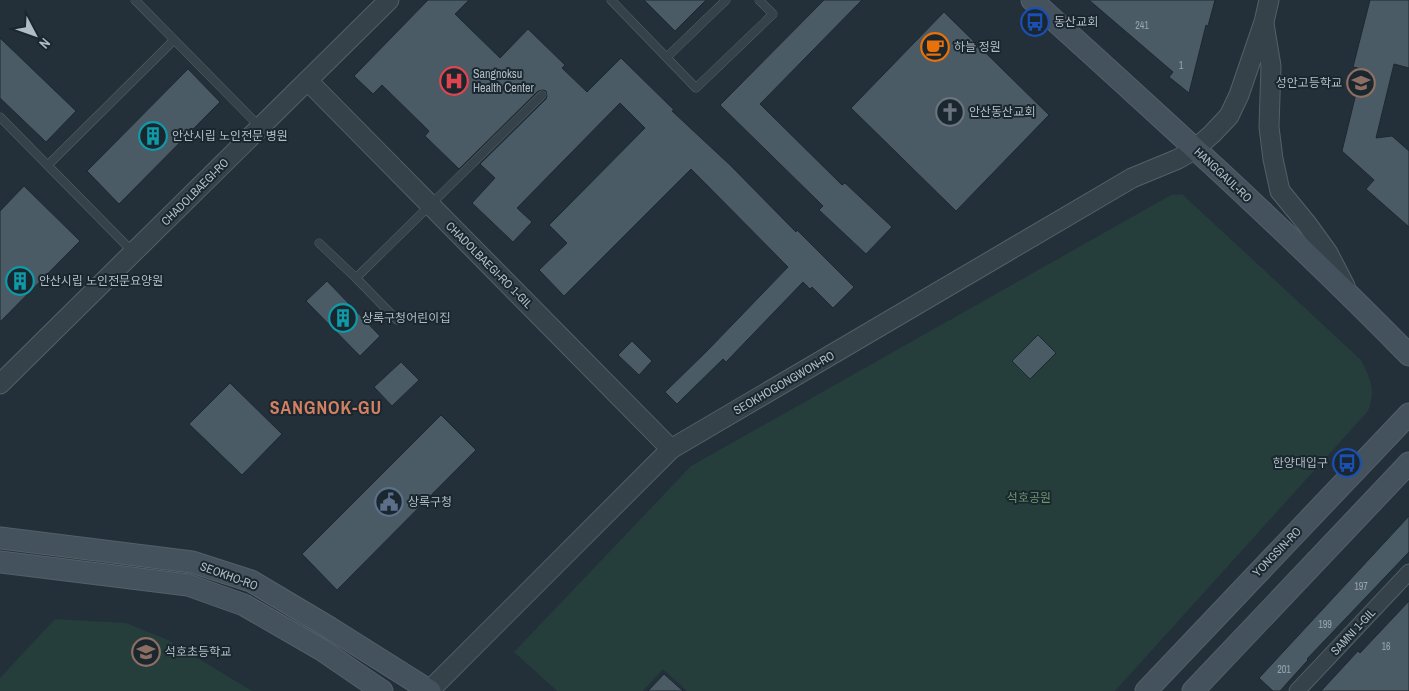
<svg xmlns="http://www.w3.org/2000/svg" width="1409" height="691" viewBox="0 0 1409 691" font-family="'Archivo Narrow','Noto Sans KR',sans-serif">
  <rect width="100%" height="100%" fill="#23303a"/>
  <g fill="#253d3b">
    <path d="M1182 194 1361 360C1371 381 1376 388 1368 411L1115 691H687L663 669 643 691H557L514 652 691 466 1171 195Z"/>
    <path d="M55 619 126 623 168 640 252 691H0V678Z"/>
  </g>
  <g fill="#4b5b65" stroke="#1d2931">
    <path d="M428 0H469L455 14 500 58 528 29 565 65 562 68 587 92 621 58 674 110 672 111 730 165 796 232 797 230 854 287 833 308 812 287 810 289 803 282 726 362 723 359 677 404 665 392 707 351 788 267 691 169 564 296 539 270 567 243 549 225 645 128 620 103 517 208 532 222 513 242 472 203 495 178 480 164 546 99 547 96 546 91 543 90 538 91 459 169 425 136 429 131 382 85 373 94 354 76Z"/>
    <path d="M644 0H706L675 31Z"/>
    <path d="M824 0H862L760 104 842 185 845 183 892 227 866 254 819 210 823 206 720 105Z"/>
    <path d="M1089 0H1215L1208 26 1206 25 1189 93 1169 77 1173 72Z"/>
    <path d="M1370 0H1409V68L1394 64 1376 138 1392 136 1409 151V227L1366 189 1374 180 1342 151 1362 69 1353 67Z"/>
    <path d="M944 12 1049 115 956 211 851 108Z"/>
    <path d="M0 38 76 111 46 142 0 98Z"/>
    <path d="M188 69 220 102 119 204 87 171Z"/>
    <path d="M24 186 80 241 0 322V211Z"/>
    <path d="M327 281 380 336 360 356 306 301Z"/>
    <path d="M1038 335 1056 353 1030 379 1012 361Z"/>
    <path d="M632 341 652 361 639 375 618 355Z"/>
    <path d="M401 362 419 380 392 406 374 387Z"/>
    <path d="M230 383 282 434 242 475 189 424Z"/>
    <path d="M441 415 476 450 337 590 302 554Z"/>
    <path d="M1409 516V552L1307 659 1308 660 1280 691H1273L1259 678Z"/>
    <path d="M1409 601V691H1321L1358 651 1360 653Z"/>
    <path d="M664 674 683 691H648Z"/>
  </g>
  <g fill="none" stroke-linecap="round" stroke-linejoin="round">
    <defs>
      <g id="service">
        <path d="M135 0 260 127"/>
        <path d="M611 0 696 88 773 14 759 0"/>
        <path d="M667 57 726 0"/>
        <path d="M0 117 133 252"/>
        <path d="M48 165 174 40"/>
        <path d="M319 243 356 278 397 320"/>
        <path d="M356 278 542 95"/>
      </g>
      <path id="minor" d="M1297 691 1409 572"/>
      <g id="tertiary">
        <path d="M1264 24 1271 66 1269 127 1273 159 1280 191 1307 224 1328 253 1345 286"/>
        <path d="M308 81 671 449"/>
        <path d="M0 384 389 0"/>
        <path d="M429 691 671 449 1132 178 1178 159 1195 149 1212 134 1229 116 1239 95 1264 22 1269 0"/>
      </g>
      <g id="secondary">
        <path d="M1032 0C1159 116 1288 231 1409 355"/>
        <path d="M0 538 192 562 251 581 330 628 430 691"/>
        <path d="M0 562 188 585 244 605 322 650 382 691"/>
        <path d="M1146 691 1409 414"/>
        <path d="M1193 691 1409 463"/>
      </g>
    </defs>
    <use href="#service" stroke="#546068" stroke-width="9"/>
    <use href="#minor" stroke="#546068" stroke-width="17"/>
    <use href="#tertiary" stroke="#546068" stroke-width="21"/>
    <use href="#secondary" stroke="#546068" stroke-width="23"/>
    <use href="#service" stroke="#36424a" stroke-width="8"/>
    <use href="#minor" stroke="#36424a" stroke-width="15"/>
    <use href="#tertiary" stroke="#36424a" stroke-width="19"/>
    <use href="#secondary" stroke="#44525d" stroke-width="21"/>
  </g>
  <defs>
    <symbol id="bus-ring" viewBox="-11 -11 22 22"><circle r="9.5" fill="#1b272f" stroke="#1a4fb4" stroke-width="1.5"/><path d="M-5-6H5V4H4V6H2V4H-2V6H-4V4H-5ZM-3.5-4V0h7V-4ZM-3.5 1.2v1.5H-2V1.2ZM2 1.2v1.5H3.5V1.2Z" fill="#1a4fb4"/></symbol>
    <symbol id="cafe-ring" viewBox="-11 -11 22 22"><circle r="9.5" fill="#1b272f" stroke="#e8710a" stroke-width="1.5"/><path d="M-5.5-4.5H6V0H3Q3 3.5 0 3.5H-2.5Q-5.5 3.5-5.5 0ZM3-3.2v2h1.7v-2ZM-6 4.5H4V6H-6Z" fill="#e8710a"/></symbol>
    <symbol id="hospital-ring" viewBox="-11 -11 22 22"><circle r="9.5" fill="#1b272f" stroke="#e0444e" stroke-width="1.5"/><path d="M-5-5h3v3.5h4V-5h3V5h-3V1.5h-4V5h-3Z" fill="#e0444e"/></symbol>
    <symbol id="school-ring" viewBox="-11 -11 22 22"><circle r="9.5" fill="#1b272f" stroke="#8d6e63" stroke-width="1.5"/><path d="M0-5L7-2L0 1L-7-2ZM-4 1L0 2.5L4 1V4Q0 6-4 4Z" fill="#8d6e63"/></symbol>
    <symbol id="church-ring" viewBox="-11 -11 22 22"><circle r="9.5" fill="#1b272f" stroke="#6b7280" stroke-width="1.5"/><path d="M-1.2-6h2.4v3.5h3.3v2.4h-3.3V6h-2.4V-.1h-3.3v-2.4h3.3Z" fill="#6b7280"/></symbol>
    <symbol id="building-ring" viewBox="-11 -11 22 22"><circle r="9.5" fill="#1b272f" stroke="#0f9aa8" stroke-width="1.5"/><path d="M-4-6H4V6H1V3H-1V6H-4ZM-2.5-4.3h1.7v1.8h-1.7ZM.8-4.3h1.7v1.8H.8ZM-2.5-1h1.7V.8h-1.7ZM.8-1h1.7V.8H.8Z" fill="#0f9aa8"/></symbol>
    <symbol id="civic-ring" viewBox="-11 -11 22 22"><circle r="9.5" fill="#1b272f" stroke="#5c6f8a" stroke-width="1.5"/><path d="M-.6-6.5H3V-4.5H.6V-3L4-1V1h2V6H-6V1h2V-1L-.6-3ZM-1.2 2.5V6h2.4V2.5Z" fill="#5c6f8a"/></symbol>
  </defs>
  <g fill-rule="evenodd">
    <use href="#bus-ring" x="1019" y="6" width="32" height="32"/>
    <use href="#cafe-ring" x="919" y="31" width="32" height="32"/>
    <use href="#hospital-ring" x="438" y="65" width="32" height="32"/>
    <use href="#school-ring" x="1345" y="67" width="32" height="32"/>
    <use href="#church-ring" x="934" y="96" width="32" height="32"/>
    <use href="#building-ring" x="137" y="120" width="32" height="32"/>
    <use href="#building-ring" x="4" y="265" width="32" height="32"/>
    <use href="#building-ring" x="327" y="302" width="32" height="32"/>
    <use href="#bus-ring" x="1331" y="447" width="32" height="32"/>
    <use href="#civic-ring" x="373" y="486" width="32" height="32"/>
    <use href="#school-ring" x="130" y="636" width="32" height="32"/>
  </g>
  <g text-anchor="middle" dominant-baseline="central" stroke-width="4" stroke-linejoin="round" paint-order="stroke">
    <g font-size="10" fill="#98a4ae">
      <text x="1142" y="25">241</text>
      <text x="1181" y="65">1</text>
      <text x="1361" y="586">197</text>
      <text x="1325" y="624">199</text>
      <text x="1386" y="646">16</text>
      <text x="1284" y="669">201</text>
    </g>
    <g font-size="12" fill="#b1bdc6" stroke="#1b272f" text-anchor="start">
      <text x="1054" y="22">동산교회</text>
      <text x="954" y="47">하늘 정원</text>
      <text x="473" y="74">Sangnoksu<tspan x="473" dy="14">Health Center</tspan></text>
      <text x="1342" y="83" text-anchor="end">성안고등학교</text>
      <text x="969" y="112">안산동산교회</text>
      <text x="172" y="136">안산시립 노인전문 병원</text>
      <text x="39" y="281">안산시립 노인전문요양원</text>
      <text x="362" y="318">상록구청어린이집</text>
      <text x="1328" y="463" text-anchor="end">한양대입구</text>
      <text x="408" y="502">상록구청</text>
      <text x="165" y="652">석호초등학교</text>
    </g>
    <g font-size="12" fill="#b1bdc6" stroke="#1b272f">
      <text transform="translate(1223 175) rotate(43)">HANGGAUL-RO</text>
      <text transform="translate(195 192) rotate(-45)">CHADOLBAEGI-RO</text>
      <text transform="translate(489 265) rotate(45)">CHADOLBAEGI-RO 1-GIL</text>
      <text transform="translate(784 383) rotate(-30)">SEOKHOGONGWON-RO</text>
      <text transform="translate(1277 552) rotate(-46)">YONGSIN-RO</text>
      <text transform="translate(229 576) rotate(20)">SEOKHO-RO</text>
      <text transform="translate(1353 632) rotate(-47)">SAMNI 1-GIL</text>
    </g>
    <g font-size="12" fill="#69976c" stroke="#1b272f">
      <text x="1029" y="498">석호공원</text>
    </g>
    <g font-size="18" font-weight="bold" letter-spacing="1" fill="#d28061" stroke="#1b272f">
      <text x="326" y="407">SANGNOK-GU</text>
    </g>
  </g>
  <g transform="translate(35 35) rotate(131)" stroke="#1b272f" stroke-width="4" paint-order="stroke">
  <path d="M0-4L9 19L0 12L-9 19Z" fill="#b1bdc6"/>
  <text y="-8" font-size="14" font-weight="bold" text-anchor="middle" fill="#b1bdc6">N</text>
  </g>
</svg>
